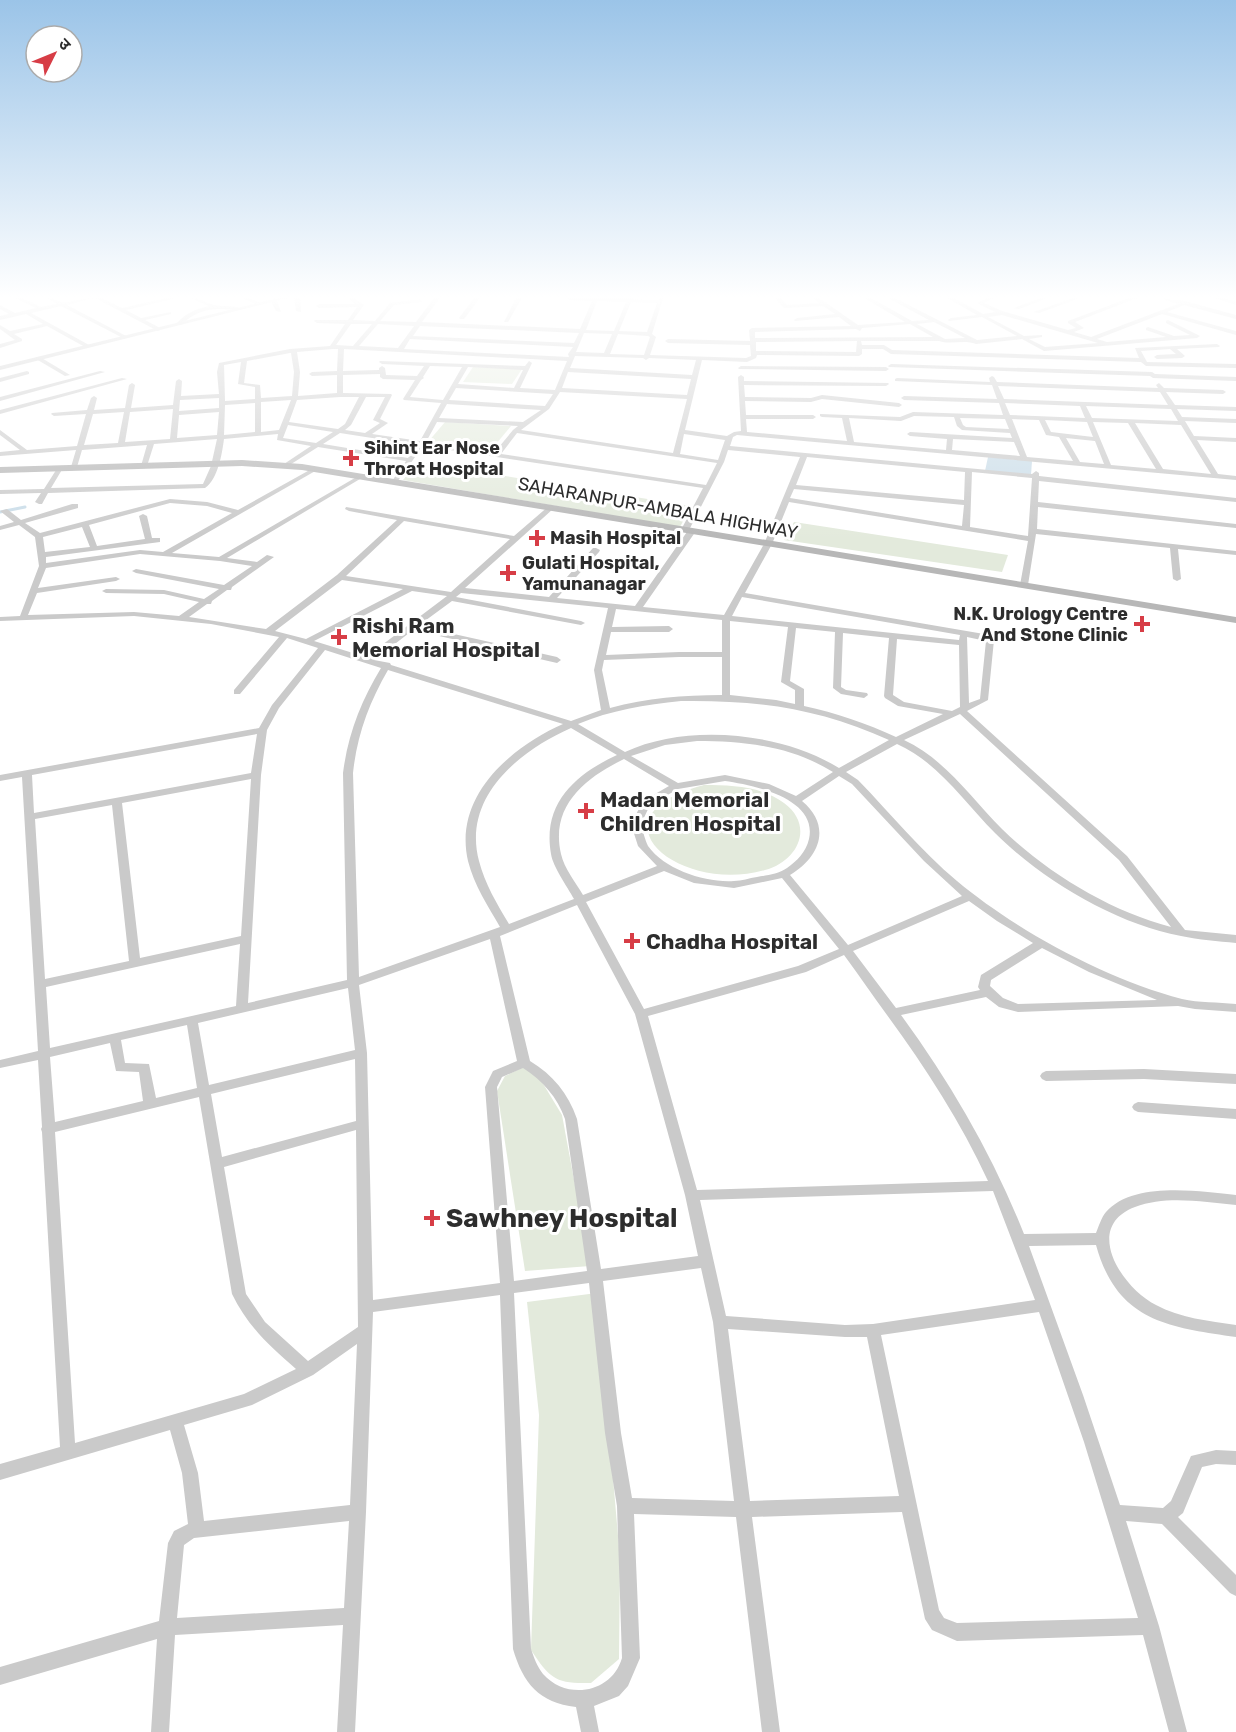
<svg xmlns="http://www.w3.org/2000/svg" width="1236" height="1732" viewBox="0 0 1236 1732" font-family="Rubik,'Noto Sans Devanagari',sans-serif">
  <rect width="100%" height="100%" fill="#fff"/>
  <g fill="#e3eadc">
    <path d="M473 367 522 369 512 384 463 382Z"/>
    <path d="M445 422 511 426 491 450 428 442Z"/>
    <path d="M418 462 691 506 680 527 403 480Z"/>
    <path d="M794 522 1008 555 1002 572 784 540Z"/>
    <path d="M704 785C731 785 761 786 784 803 815 826 798 861 765 870 678 895 585 816 704 785Z"/>
    <path d="M524 1067 539 1077 562 1115 590 1266 525 1271 497 1091 505 1076Z"/>
    <path d="M597 1293 620 1559 619 1659 591 1683C556 1684 550 1679 531 1650L539 1415 527 1302Z"/>
  </g>
  <path fill="#c9dce8" d="M988 457 1032 461 1031 475 985 471Z"/>
  <g fill="none" stroke-linecap="round" stroke-linejoin="round">
    <path stroke="#c9dce8" stroke-width="3" d="M0 512 25 507"/>
    <g fill="#cacaca" fill-rule="evenodd">
      <path d="M15 298H22L41 307 57 304 47 298C54 298 56 301 62 302 69 303 84 298 93 298L67 305 128 337 123 338 61 306 31 313 89 345V347H85L47 326 14 334 22 339V341L0 348V344L15 340 0 329V325L10 331 43 324 26 314 0 320V316L9 314 0 309V305L15 313 36 308Z"/>
      <path d="M95 298H102L122 308 167 298H177L126 310 141 318 171 312V314L145 320 160 328V330L158 331Z"/>
      <path d="M190 298C199 298 205 302 214 305 223 307 234 305 243 309 237 311 230 309 223 309 206 308 193 313 181 325H177V323C186 313 196 309 209 306Z"/>
      <path d="M242 298H249L263 304 258 305Z"/>
      <path d="M294 298H300L301 312 296 311Z"/>
      <path d="M348 298H354L364 305 353 320 375 321 390 303 420 299 422 302 394 305 380 321 416 322 434 298H440L422 322 580 329 592 301 569 300 566 298H633L632 299 658 300 659 298H663L652 334 656 337 650 355 746 358 751 356 750 345 668 343 665 341 668 339 750 341 749 330 752 328 851 326 839 317 795 321 794 320 797 318 835 314 823 306 784 308 775 298H781L787 305 819 303 813 298H819L858 325 905 322 864 298H871L912 321 929 320 888 298H895L977 340 1017 336 982 317 949 321 948 320 951 318 977 315 947 298H954L983 314 995 312 977 303 987 298H994L984 303 1002 311 1068 330 1076 328 1068 323V321L1129 298H1137L1075 322 1084 328 1074 332 1091 337 1178 304 1160 298 1185 301 1236 315V319L1184 305 1167 312 1236 331V335L1162 314 1097 339 1107 342 1166 337 1146 330V328L1148 327 1174 336 1190 335 1166 323V321L1168 320 1200 336 1197 338 1044 351 1022 339 976 344C964 339 951 345 939 341H861L862 345H884L892 350 1139 358 1135 348 1217 344 1220 346 1219 347 1177 349 1185 356 1182 358 1157 359 1154 357 1157 355 1176 354 1170 349 1141 351 1147 362 1236 364V368L1146 366 1141 362 891 354 883 349H862V354L859 356 757 355 756 358 747 362 702 360 685 430 727 436 734 432 741 431 738 377 741 375 744 377V381L888 383 889 384 886 386 744 385 745 397 811 398 822 395 899 403 902 405 899 407 822 399 811 402 745 401 746 415H813L816 417 813 419H746L747 432 847 441 842 418 822 417 820 416V414L900 417 913 412 1003 415 999 403 904 400 901 398 904 396 997 399 992 385 895 381V379L897 378 990 382 989 378 992 376 994 377 997 382 1158 388 1156 385 1159 383 1164 388 1223 390 1226 392 1223 394 1166 392 1175 405 1236 407V411L1177 409 1182 417 1236 419V423L1185 421 1194 436 1236 438V442L1197 440 1218 474 1236 476V480L737 435 733 437 730 446 1032 474 1036 471 1039 473V476L1236 498V502L1039 481 1038 502 1236 524V528L1038 507 1037 529 1236 551V555L1178 549 1181 579 1177 581 1173 579 1170 548 1036 534 1028 585 1024 587 1020 585 1028 541 789 502 772 544 745 593 984 634 994 640 988 700 967 711 1127 856 1185 930 1236 935V943C1218 941 1199 940 1181 936 1116 924 1042 880 995 833 964 802 938 762 897 744L846 772 858 780C891 814 921 851 957 881 1017 931 1106 979 1182 999 1199 1003 1218 1002 1236 1004V1012L1195 1009 1178 1006 1018 1012 999 1007 986 997 901 1015C951 1083 993 1156 1024 1234L1096 1233C1099 1226 1101 1218 1106 1212 1133 1181 1199 1191 1236 1195V1205C1204 1202 1166 1195 1135 1207 1082 1227 1122 1288 1156 1305 1180 1318 1209 1321 1236 1325V1337C1167 1327 1117 1321 1096 1245L1029 1246 1083 1395 1120 1505 1163 1508 1171 1501 1191 1456 1216 1450 1236 1451V1465L1216 1464 1202 1467 1183 1513 1178 1517 1236 1575V1596L1230 1593 1162 1524 1126 1521 1159 1626 1187 1732H1169L1143 1635 957 1641 932 1630 925 1619 902 1512 752 1517 780 1732H762L736 1517 634 1514 640 1658 628 1686 619 1696 594 1706 599 1732H581L576 1707C539 1703 523 1683 513 1649L500 1295 373 1312 366 1512 355 1732H337L343 1625 175 1635 169 1732H151L157 1639 0 1685V1667L159 1621 168 1543 174 1531 188 1524 182 1473 170 1430 0 1480V1464L60 1447 42 1132 41 1129 42 1127 38 1060 0 1068V1060L38 1051 22 777 0 781V775L259 728 272 705 318 648 287 638 240 694H234V690L279 637 211 624 134 616 0 621V617L20 616 39 566 35 537 19 525 0 530V526L14 522 0 511 7 509 21 520 72 504H78V508L25 523 40 533 170 499 207 502 238 510 315 467 317 468V470L172 553 219 557 360 475 365 476 227 558 257 562 267 555 274 557 232 587 231 590H227L212 601 211 604H207L189 617 266 629 337 575 397 520 349 511 345 509 346 507 514 536 550 505 554 507 553 509 465 588 549 597 593 548H596L600 550 599 552 557 598 635 606 689 529H692L696 531 643 607 724 615 764 544 800 457 728 450 724 462 689 530 685 532 681 530 703 488 423 446 397 482 395 483 392 481 406 461 318 447 288 466H284V464L311 446 277 440 278 434 224 439C222 454 218 479 205 488L48 493 42 504H39L35 502 41 493 0 494V490L44 489 58 467 60 466 63 468 51 488 203 484 211 466 217 439 154 444 147 466 144 468 141 466 147 445 82 450 77 467 74 469 71 467 76 450 0 456V452L20 450 0 435V430L27 450 77 446 86 414 54 416 51 414 52 413 87 410 91 398 94 396 97 398 94 410 125 408 129 385 132 383 135 385 131 408 173 405 176 381 179 379 182 381 181 396 219 394 217 372 219 363 290 349 330 346 345 324 317 323 314 321 315 320H348L357 307 319 308 316 306 319 304H355ZM597 301 626 302 614 331 586 330ZM631 302 657 303 647 332 619 331ZM1002 315 1098 343 1045 347 1029 339 1042 337V335L1024 336 988 317ZM934 322 965 338 945 339 917 324ZM351 324H372L353 346 336 345ZM378 324 414 326 398 348 359 346ZM910 324 933 337 755 338V332L856 329 860 331 862 328ZM420 326 579 333 574 343 413 336ZM584 333 612 334 604 353 576 352ZM618 334 648 336 650 337 644 355 610 354ZM410 339 573 347 568 354 569 357 404 349ZM857 341 856 352 756 351V342ZM333 349H338L337 371 312 372 309 374 312 376 337 375V393L298 396 300 372 297 352ZM344 349 567 361 555 390 520 388 532 363 529 361 525 366 380 361 379 362 382 364 424 366 417 376 386 375 385 368 382 366 379 368V370L343 371ZM290 353H291L294 372 292 396 261 398 260 385 244 383 247 361ZM575 356 643 358 646 360 649 358 696 360 692 375 570 368ZM241 362 238 384 255 387V399L225 401 224 365ZM430 366 462 367 443 400 410 397 421 380 424 378 423 377ZM468 367 523 370 514 388 458 384ZM568 372 691 379 687 395 562 388ZM380 374V377L383 379 415 380 403 399 404 400 441 403 420 441 372 434 388 423 380 419 392 395 391 394 343 393V375ZM998 386 1160 392 1168 405 1004 399ZM456 388 553 394 545 406 449 400ZM560 392 687 399 673 453 521 430 549 409ZM340 397H359L345 424 338 429 289 422 297 400ZM366 397H385L373 420 380 423 365 433 345 430 351 425ZM219 398V408L179 411 180 400ZM291 400 279 430 261 432V402ZM255 403V432L224 435 225 405ZM1005 403 1080 406 1085 418 1010 415ZM447 404 541 410 523 422 439 418ZM1086 406 1171 409 1178 421 1092 418ZM173 409 170 439 125 442 130 412ZM124 412 118 443 84 445 93 414ZM219 412 217 435 177 438 179 415ZM914 416 954 417 957 426 962 430 1010 433 1012 438 910 432 907 434 910 436 947 439 946 450 854 442 849 418 901 421ZM960 418 1005 419 1009 429 966 427 963 425ZM1012 419 1039 420 1046 435 1059 437 1073 461 1027 457ZM1045 420 1087 422 1093 437 1051 432ZM437 422 518 426 513 430 494 453 426 442ZM1093 422 1128 423 1156 469 1111 465ZM1135 423 1181 425 1211 474 1163 469ZM288 425 333 432 316 443 283 438ZM340 433 417 445 408 458 323 444ZM517 433 717 463 706 485 501 454ZM684 434 725 440 718 460 680 454ZM1066 438 1095 441 1104 464 1080 462ZM953 439 1014 442 1020 456 952 450ZM807 457 965 472 964 500 796 485ZM972 472 1032 478 1028 536 970 527ZM794 489 964 505 962 526 790 498ZM170 503 207 506 232 513 163 552 140 550 46 563V557L160 542V538H152L147 516 143 514 139 516 145 539 97 546 89 525ZM404 521 510 539 451 592 346 576ZM82 527 90 547 45 552 43 537ZM140 554 220 561 252 566 224 585 136 569 132 571 136 573 219 589 204 599 164 590 106 589 102 591 106 593 164 594 199 602 179 616 134 612 28 615 37 593 116 581 120 579 116 577 38 588 46 568ZM342 580 403 589 306 639 275 631ZM412 591 447 596 366 657 314 641ZM461 593 608 608 594 670 601 710 571 721 391 665 390 663 374 660 413 630 557 663 561 660 557 657 418 626 452 601 581 625 585 623 581 621 456 597ZM742 597 960 635 959 640 732 616ZM616 609 722 620V652H679L606 655 611 632H669L673 629 669 626 612 627ZM730 621 788 627 781 682 795 690V704L776 700 730 695ZM796 628 835 632 833 688 841 694 864 698 868 695 867 693 846 690 841 687 843 633 889 638 884 696 885 698 898 706 943 714 896 737C866 723 836 713 804 706V689L790 681ZM967 637 986 641 980 699 969 703ZM897 639 959 645 960 707 952 711 904 702 893 695ZM325 650 381 668C361 701 348 734 343 773L347 980 248 1003 261 775 267 730 279 708ZM679 657H722V695C683 695 647 698 610 708L602 670 604 660ZM388 670 563 724C511 747 453 796 468 861 474 885 488 906 500 927L359 977 353 773C357 735 369 703 388 670ZM681 701C758 700 818 708 889 740L839 768C781 732 687 723 625 752L578 724C611 710 645 705 681 701ZM960 714 1119 860 1171 927C1110 911 1047 873 1002 829 971 798 945 759 904 740ZM571 728 617 755C576 774 542 803 551 854 553 867 567 886 574 899L509 924C497 904 485 884 479 861 462 797 519 751 571 728ZM257 734 251 773 34 813 32 775ZM697 741C744 741 791 746 833 772L796 796 769 784 725 775 678 783 631 756 665 745ZM624 759 669 786 643 801 631 824 638 846 657 866 583 895C576 883 564 868 561 854 550 806 585 778 624 759ZM839 776 852 784 924 861 962 896 848 945 790 875C820 857 832 826 802 801ZM251 779 241 936 140 958 122 803ZM725 781C753 785 818 798 809 839 806 852 797 861 787 868 778 874 768 875 757 877 749 878 742 881 734 881 706 883 665 870 648 846 645 840 643 831 641 824L650 805 678 789ZM112 805 129 961 45 979 35 819ZM664 871 694 883 734 888 782 878 839 949 798 966 644 1009 586 902ZM969 901 997 921 1033 943 981 975 978 987 980 990 896 1008 853 951ZM577 905 635 1014 685 1195 698 1256 601 1269 577 1119C568 1093 553 1075 530 1061L500 936ZM490 939 517 1061 493 1071 485 1087 500 1283 373 1300 367 1053 359 985ZM240 944 236 1006 50 1048 46 987ZM1042 948 1089 972 1157 1000 1018 1004 1003 998 990 986 991 980ZM844 955C859 975 873 996 887 1015 925 1067 961 1122 988 1181L697 1190 648 1016 806 972ZM348 988 355 1050 209 1085 198 1023ZM187 1025 197 1088 156 1098 149 1064 125 1063 121 1040ZM110 1043 116 1071 139 1072 143 1101 55 1122 50 1057ZM355 1059 356 1121 222 1157 211 1094ZM523 1068C543 1081 557 1097 565 1119L587 1271 514 1281 497 1087 502 1077ZM199 1097 232 1294C247 1325 269 1346 296 1369L244 1394 75 1443 55 1132ZM356 1130 358 1327 308 1361 265 1322 246 1294 224 1167ZM993 1191 1035 1300 873 1324 845 1325 726 1316 700 1200ZM701 1268 713 1322 734 1501 632 1498 621 1433 603 1281ZM589 1283 605 1433 617 1506 622 1658C612 1693 567 1701 543 1674 537 1666 534 1658 531 1649L514 1293ZM1039 1312 1084 1442 1138 1618 957 1623 944 1618 939 1610 881 1335ZM728 1329 845 1337H867L899 1496 750 1501ZM357 1344 350 1505 204 1521 198 1473 184 1425 252 1405 313 1375ZM349 1521 344 1608 177 1618 184 1545 194 1538Z"/>
      <path d="M474 298H480L464 319H460L459 318Z"/>
      <path d="M516 298H522L508 322H504Z"/>
      <path d="M1040 298H1048L1019 309 1014 308Z"/>
      <path d="M1072 298H1080L1039 313 1034 312Z"/>
      <path d="M1214 298H1223L1236 301V305Z"/>
      <path d="M274 299 277 301 281 312 276 311 271 301Z"/>
      <path d="M36 357H40L70 375 65 376 36 359Z"/>
      <path d="M891 364 1152 372 1155 374 1236 377V381L1153 378 1150 376 889 367 888 366Z"/>
      <path d="M741 366 886 367 889 369 886 371 739 369 738 368Z"/>
      <path d="M27 371 29 372V374L0 382V378Z"/>
      <path d="M100 371 105 372 0 401V397Z"/>
      <path d="M122 378 127 379 0 414V410Z"/>
      <path d="M1144 1069 1236 1074V1084L1144 1079 1046 1081 1042 1079 1040 1076 1042 1073 1046 1071Z"/>
      <path d="M1138 1102 1236 1109V1119L1138 1112 1134 1110 1132 1107 1134 1104Z"/>
    </g>
    <path fill="#cacaca" fill-rule="evenodd" d="M278 298H288L0 370V366Z"/>
    <path fill="#b7b7b7" fill-rule="evenodd" d="M242 460 302 464 1236 617V623L302 470 242 466 0 473V467Z"/>
  </g>
  <linearGradient id="sky" x2="0" y2="1"><stop stop-color="#9bc4e8"/><stop offset="0.55" stop-color="#fff"/><stop offset="1" stop-color="#fff" stop-opacity="0"/></linearGradient>
  <rect width="1236" height="540" fill="url(#sky)"/>
  <g fill="#d73d46" stroke="#fff" stroke-width="2">
    <path d="M348 449h6v6h6v6h-6v6h-6v-6h-6v-6h6z"/>
    <path d="M534 529h6v6h6v6h-6v6h-6v-6h-6v-6h6z"/>
    <path d="M505 564h6v6h6v6h-6v6h-6v-6h-6v-6h6z"/>
    <path d="M1139 615h6v6h6v6h-6v6h-6v-6h-6v-6h6z"/>
    <path d="M336 628h6v6h6v6h-6v6h-6v-6h-6v-6h6z"/>
    <path d="M583 802h6v6h6v6h-6v6h-6v-6h-6v-6h6z"/>
    <path d="M629 932h6v6h6v6h-6v6h-6v-6h-6v-6h6z"/>
    <path d="M429 1209h6v6h6v6h-6v6h-6v-6h-6v-6h6z"/>
  </g>
  <g text-anchor="middle" dominant-baseline="central" stroke-width="6" stroke-linejoin="round" paint-order="stroke">
    <g font-size="18" font-weight="bold" fill="#2d2d2d" stroke="#fff" text-anchor="start">
      <text x="364" y="448">Sihint Ear Nose<tspan x="364" dy="21">Throat Hospital</tspan></text>
      <text x="550" y="538">Masih Hospital</text>
      <text x="522" y="563">Gulati Hospital,<tspan x="522" dy="21">Yamunanagar</tspan></text>
      <text x="1128" y="614" text-anchor="end">N.K. Urology Centre<tspan x="1128" dy="21">And Stone Clinic</tspan></text>
    </g>
    <g font-size="18" fill="#2d2d2d" stroke="#fff">
      <text transform="translate(658 508) rotate(10)">SAHARANPUR-AMBALA HIGHWAY</text>
    </g>
    <g font-size="21" font-weight="bold" fill="#2d2d2d" stroke="#fff" text-anchor="start">
      <text x="352" y="625">Rishi Ram<tspan x="352" dy="24">Memorial Hospital</tspan></text>
      <text x="600" y="799">Madan Memorial<tspan x="600" dy="24">Children Hospital</tspan></text>
      <text x="646" y="941">Chadha Hospital</text>
    </g>
    <g font-size="26" font-weight="bold" fill="#2d2d2d" stroke="#fff" text-anchor="start">
      <text x="446" y="1218">Sawhney Hospital</text>
    </g>
  </g>
  <g transform="translate(54 54) rotate(47)"><circle r="28" fill="#ffffff" stroke="#ababab" stroke-width="1.5"/>
  <path d="M0-4.5L10 22L0 15L-10 22Z" fill="#d73d46"/>
  <text y="-9" font-size="16" font-weight="bold" text-anchor="middle" fill="#2d2d2d">उ</text>
  </g>
</svg>
